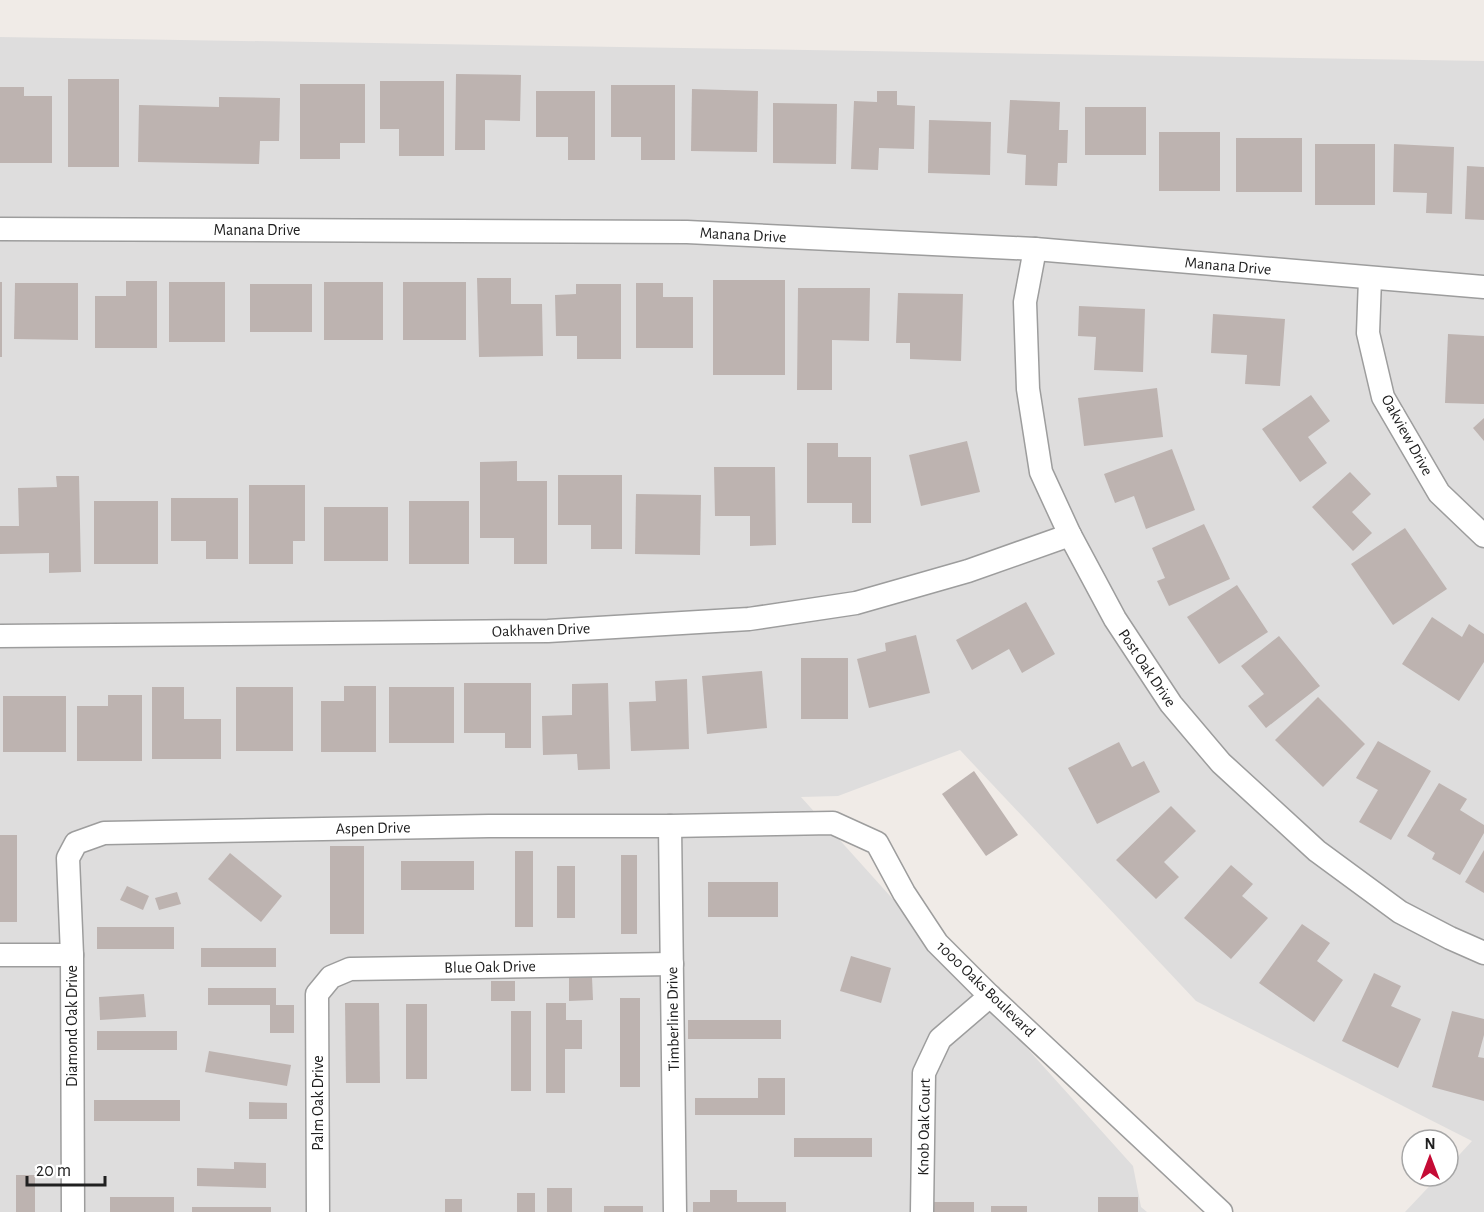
<svg xmlns="http://www.w3.org/2000/svg" width="1484" height="1212" viewBox="0 0 1484 1212" font-family="'Alegreya Sans',sans-serif">
  <rect width="100%" height="100%" fill="#f0ebe7"/>
  <path fill="#dedddd" d="M0 37 1484 61V1212H1405L1439 1176H1448V1167L1472 1141 1196 1001 960 750 838 796 801 797 1133 1166 1141 1207 1147 1212H0Z"/>
  <g fill="#bdb3b0">
    <path d="M456 74 521 75 520 121 485 120V150H455Z"/>
    <rect x="68" y="79" width="51" height="88"/>
    <path d="M380 81H444V156H399V129H380Z"/>
    <path d="M300 84H365V143H340V159H300Z"/>
    <path d="M611 85H675V160H641V137H611Z"/>
    <path d="M0 87H24V96H52V163H0Z"/>
    <path d="M692 89 758 91 757 152 691 151Z"/>
    <path d="M536 91H595V160H568V137H536Z"/>
    <path d="M877 91H897V105L915 106 914 149 879 148 878 170 851 169 854 101 877 102Z"/>
    <path d="M219 97 280 98 279 141H260L259 164 138 162 139 105 219 107Z"/>
    <path d="M1010 100 1060 102 1059 130H1068L1067 163H1058L1057 186 1025 185 1026 155 1007 153Z"/>
    <path d="M773 103 837 104 836 164 773 163Z"/>
    <rect x="1085" y="107" width="61" height="48"/>
    <path d="M929 120 991 122 990 175 928 173Z"/>
    <rect x="1159" y="132" width="61" height="59"/>
    <rect x="1236" y="138" width="66" height="54"/>
    <rect x="1315" y="144" width="60" height="61"/>
    <path d="M1394 144 1454 147 1452 214 1426 213 1427 193 1393 192Z"/>
    <path d="M1467 166 1484 167V220L1465 219Z"/>
    <path d="M477 278H511V304H542L543 356 479 357Z"/>
    <rect x="713" y="280" width="72" height="95"/>
    <path d="M126 281H157V348H95V296H126Z"/>
    <rect x="0" y="282" width="2" height="75"/>
    <rect x="169" y="282" width="56" height="60"/>
    <rect x="324" y="282" width="59" height="58"/>
    <rect x="403" y="282" width="63" height="58"/>
    <path d="M15 283H78V340L14 339Z"/>
    <path d="M636 283H663V297H693V348H636Z"/>
    <rect x="250" y="284" width="62" height="48"/>
    <path d="M576 284H621V359H577V336H556L555 295 576 294Z"/>
    <path d="M798 288H870L869 341 832 340V390H797Z"/>
    <path d="M898 293 963 294 961 361 910 359V343H896Z"/>
    <path d="M1079 306 1145 309 1143 372 1094 370 1096 337 1078 336Z"/>
    <path d="M1213 314 1285 319 1280 386 1245 384 1247 355 1211 353Z"/>
    <path d="M1448 334 1484 336V404L1445 403Z"/>
    <path d="M1157 388 1163 437 1084 446 1078 398Z"/>
    <path d="M1311 395 1330 421 1308 437 1327 463 1300 482 1262 429Z"/>
    <path d="M1484 418V441L1473 428Z"/>
    <path d="M967 441 980 492 921 506 909 455Z"/>
    <path d="M807 443H838V457H871V523H852V503H807Z"/>
    <path d="M1172 449 1195 510 1146 529 1134 496 1115 503 1104 474Z"/>
    <path d="M517 461V481H547V564H514V538H480V462Z"/>
    <path d="M714 467H775L776 545 750 546V516H715Z"/>
    <path d="M1350 472 1371 494 1352 512 1372 533 1353 551 1312 507Z"/>
    <path d="M558 475H622V549H591V525H558Z"/>
    <path d="M56 476H79L81 572 49 573V553L0 554V526H19L18 488 57 487Z"/>
    <path d="M249 485H305V541H293V564H249Z"/>
    <path d="M636 494 701 495 700 555 635 554Z"/>
    <path d="M171 498H238V559H206V541H171Z"/>
    <rect x="94" y="501" width="64" height="63"/>
    <rect x="409" y="501" width="60" height="63"/>
    <rect x="324" y="507" width="64" height="54"/>
    <path d="M1204 524 1230 579 1169 606 1157 581 1165 578 1152 548Z"/>
    <path d="M1405 528 1447 589 1393 625 1351 564Z"/>
    <path d="M1237 585 1268 632 1219 664 1187 617Z"/>
    <path d="M1026 602 1055 654 1022 673 1009 649 972 670 956 640Z"/>
    <path d="M1432 617 1462 637 1469 624 1484 634V662L1459 701 1402 664Z"/>
    <path d="M916 635 930 693 869 708 857 659 886 651 885 643Z"/>
    <path d="M1279 636 1320 686 1266 728 1248 706 1264 694 1241 666Z"/>
    <rect x="801" y="658" width="47" height="61"/>
    <path d="M762 671 767 728 707 734 702 676Z"/>
    <path d="M687 679 689 749 631 751 629 702 656 701 655 681Z"/>
    <path d="M464 683H531V748H505V733H464Z"/>
    <path d="M608 683 610 769 578 770 577 754 543 755 542 716 572 715V684Z"/>
    <path d="M344 686H376V752H321V701H344Z"/>
    <path d="M152 687H184V719H221V759H152Z"/>
    <rect x="236" y="687" width="57" height="64"/>
    <rect x="389" y="687" width="65" height="56"/>
    <path d="M108 695H142V761H77V706H108Z"/>
    <rect x="3" y="696" width="63" height="56"/>
    <path d="M1318 697 1365 744 1323 787 1275 740Z"/>
    <path d="M1378 741 1431 771 1391 840 1359 822 1378 790 1356 778Z"/>
    <path d="M1119 742 1132 767 1144 761 1160 792 1097 824 1068 768Z"/>
    <path d="M974 771 1018 835 986 856 942 794Z"/>
    <path d="M1439 783 1467 799 1460 810 1484 825V833L1460 875 1432 859 1435 853 1407 836Z"/>
    <path d="M1171 806 1196 831 1164 862 1179 877 1156 899 1116 860Z"/>
    <rect x="0" y="835" width="17" height="87"/>
    <rect x="330" y="846" width="34" height="88"/>
    <path d="M1484 850V893L1465 882Z"/>
    <rect x="515" y="851" width="18" height="76"/>
    <path d="M230 853 282 896 261 922 208 879Z"/>
    <rect x="621" y="855" width="16" height="79"/>
    <rect x="401" y="861" width="73" height="29"/>
    <path d="M1231 865 1253 884 1242 896 1268 918 1231 959 1184 918Z"/>
    <rect x="557" y="866" width="18" height="52"/>
    <rect x="708" y="882" width="70" height="35"/>
    <path d="M127 886 149 896 143 910 120 900Z"/>
    <path d="M177 892 181 904 159 910 155 898Z"/>
    <path d="M1302 924 1330 943 1317 961 1343 980 1314 1022 1259 983Z"/>
    <rect x="97" y="927" width="77" height="22"/>
    <rect x="201" y="948" width="75" height="19"/>
    <path d="M851 956 891 968 881 1003 840 991Z"/>
    <path d="M1374 973 1401 986 1391 1006 1421 1019 1398 1068 1342 1041Z"/>
    <path d="M592 977 593 1000 569 1001V978Z"/>
    <rect x="491" y="981" width="24" height="20"/>
    <path d="M208 988H276V1005H294V1033H270V1005H208Z"/>
    <path d="M144 994 146 1017 100 1020 99 997Z"/>
    <rect x="620" y="998" width="20" height="89"/>
    <path d="M345 1003H379L380 1083H346Z"/>
    <path d="M546 1003H566V1020H582V1049H565V1093H546Z"/>
    <rect x="406" y="1004" width="21" height="75"/>
    <rect x="511" y="1011" width="20" height="80"/>
    <path d="M1452 1011 1484 1019V1035L1478 1057 1484 1058V1101L1432 1087Z"/>
    <rect x="688" y="1020" width="93" height="19"/>
    <rect x="97" y="1031" width="80" height="19"/>
    <path d="M209 1051 291 1065 287 1086 205 1072Z"/>
    <path d="M758 1078H785V1115H695V1098H758Z"/>
    <rect x="94" y="1100" width="86" height="21"/>
    <path d="M249 1102 287 1103V1119H249Z"/>
    <rect x="794" y="1138" width="78" height="19"/>
    <path d="M234 1162 266 1163V1188L197 1186V1168L234 1169Z"/>
    <rect x="16" y="1175" width="19" height="37"/>
    <rect x="547" y="1188" width="25" height="24"/>
    <path d="M710 1190H737V1202H786V1212H693V1202H710Z"/>
    <rect x="517" y="1193" width="18" height="19"/>
    <rect x="110" y="1197" width="64" height="15"/>
    <rect x="1098" y="1197" width="40" height="15"/>
    <rect x="445" y="1199" width="17" height="13"/>
    <rect x="931" y="1202" width="43" height="10"/>
    <rect x="604" y="1206" width="39" height="6"/>
    <rect x="991" y="1206" width="36" height="6"/>
    <rect x="192" y="1207" width="79" height="5"/>
  </g>
  <g fill="none" stroke-linecap="round" stroke-linejoin="round">
    <defs>
      <g id="minor">
        <path d="M0 229 687 232 1035 249 1484 287"/>
        <path d="M1035 249 1025 302 1028 389 1041 472 1070 535 1115 619 1171 704 1221 763 1317 851 1400 912 1450 938 1484 953"/>
        <path d="M1370 279 1368 333 1383 397 1439 493 1484 536"/>
        <path d="M0 636 548 631 749 619 856 603 968 571 1070 535"/>
        <path d="M670 826 675 1212"/>
        <path d="M0 955H72"/>
        <path d="M73 1212 72 955 68 858 76 843 104 833 489 826H670L833 823 877 843 904 893 937 943 990 996 1221 1212"/>
        <path d="M318 1212 317 994 331 977 350 969 672 964"/>
        <path d="M922 1212 924 1073 940 1039 990 996"/>
      </g>
    </defs>
    <use href="#minor" stroke="#9d9d9d" stroke-width="25"/>
    <use href="#minor" stroke="#fff" stroke-width="22"/>
  </g>
  <g text-anchor="middle" dominant-baseline="central" stroke-width="5" stroke-linejoin="round" paint-order="stroke">
    <g font-size="16" fill="#202020" stroke="#fff">
      <text x="257" y="230">Manana Drive</text>
      <text transform="translate(743 235) rotate(3)">Manana Drive</text>
      <text transform="translate(1228 266) rotate(5)">Manana Drive</text>
      <text transform="translate(1407 435) rotate(61)">Oakview Drive</text>
      <text transform="translate(541 630) rotate(-2)">Oakhaven Drive</text>
      <text transform="translate(1147 668) rotate(56)">Post Oak Drive</text>
      <text transform="translate(373 828) rotate(-1)">Aspen Drive</text>
      <text transform="translate(490 967) rotate(-1)">Blue Oak Drive</text>
      <text transform="translate(986 989) rotate(44)">1000 Oaks Boulevard</text>
      <text transform="translate(673 1019) rotate(-91)">Timberline Drive</text>
      <text transform="translate(72 1026) rotate(-90)">Diamond Oak Drive</text>
      <text transform="translate(318 1103) rotate(-90)">Palm Oak Drive</text>
      <text transform="translate(924 1127) rotate(-89)">Knob Oak Court</text>
    </g>
  </g>
  <g transform="translate(1430 1158)"><circle r="28" fill="#ffffff" stroke="#a6a6a6" stroke-width="1.5"/>
  <path d="M0-4.5L10 22L0 15L-10 22Z" fill="#c50b35"/>
  <text y="-9" font-size="16" font-weight="bold" text-anchor="middle" fill="#202020">N</text>
  </g>
  <path d="M27 1176v9h78v-9" fill="none" stroke="#202020" stroke-width="3"/>
  <text x="36" y="1176" font-size="18" fill="#202020" stroke="#ffffff" stroke-width="4.5" paint-order="stroke">20 m</text>
</svg>
